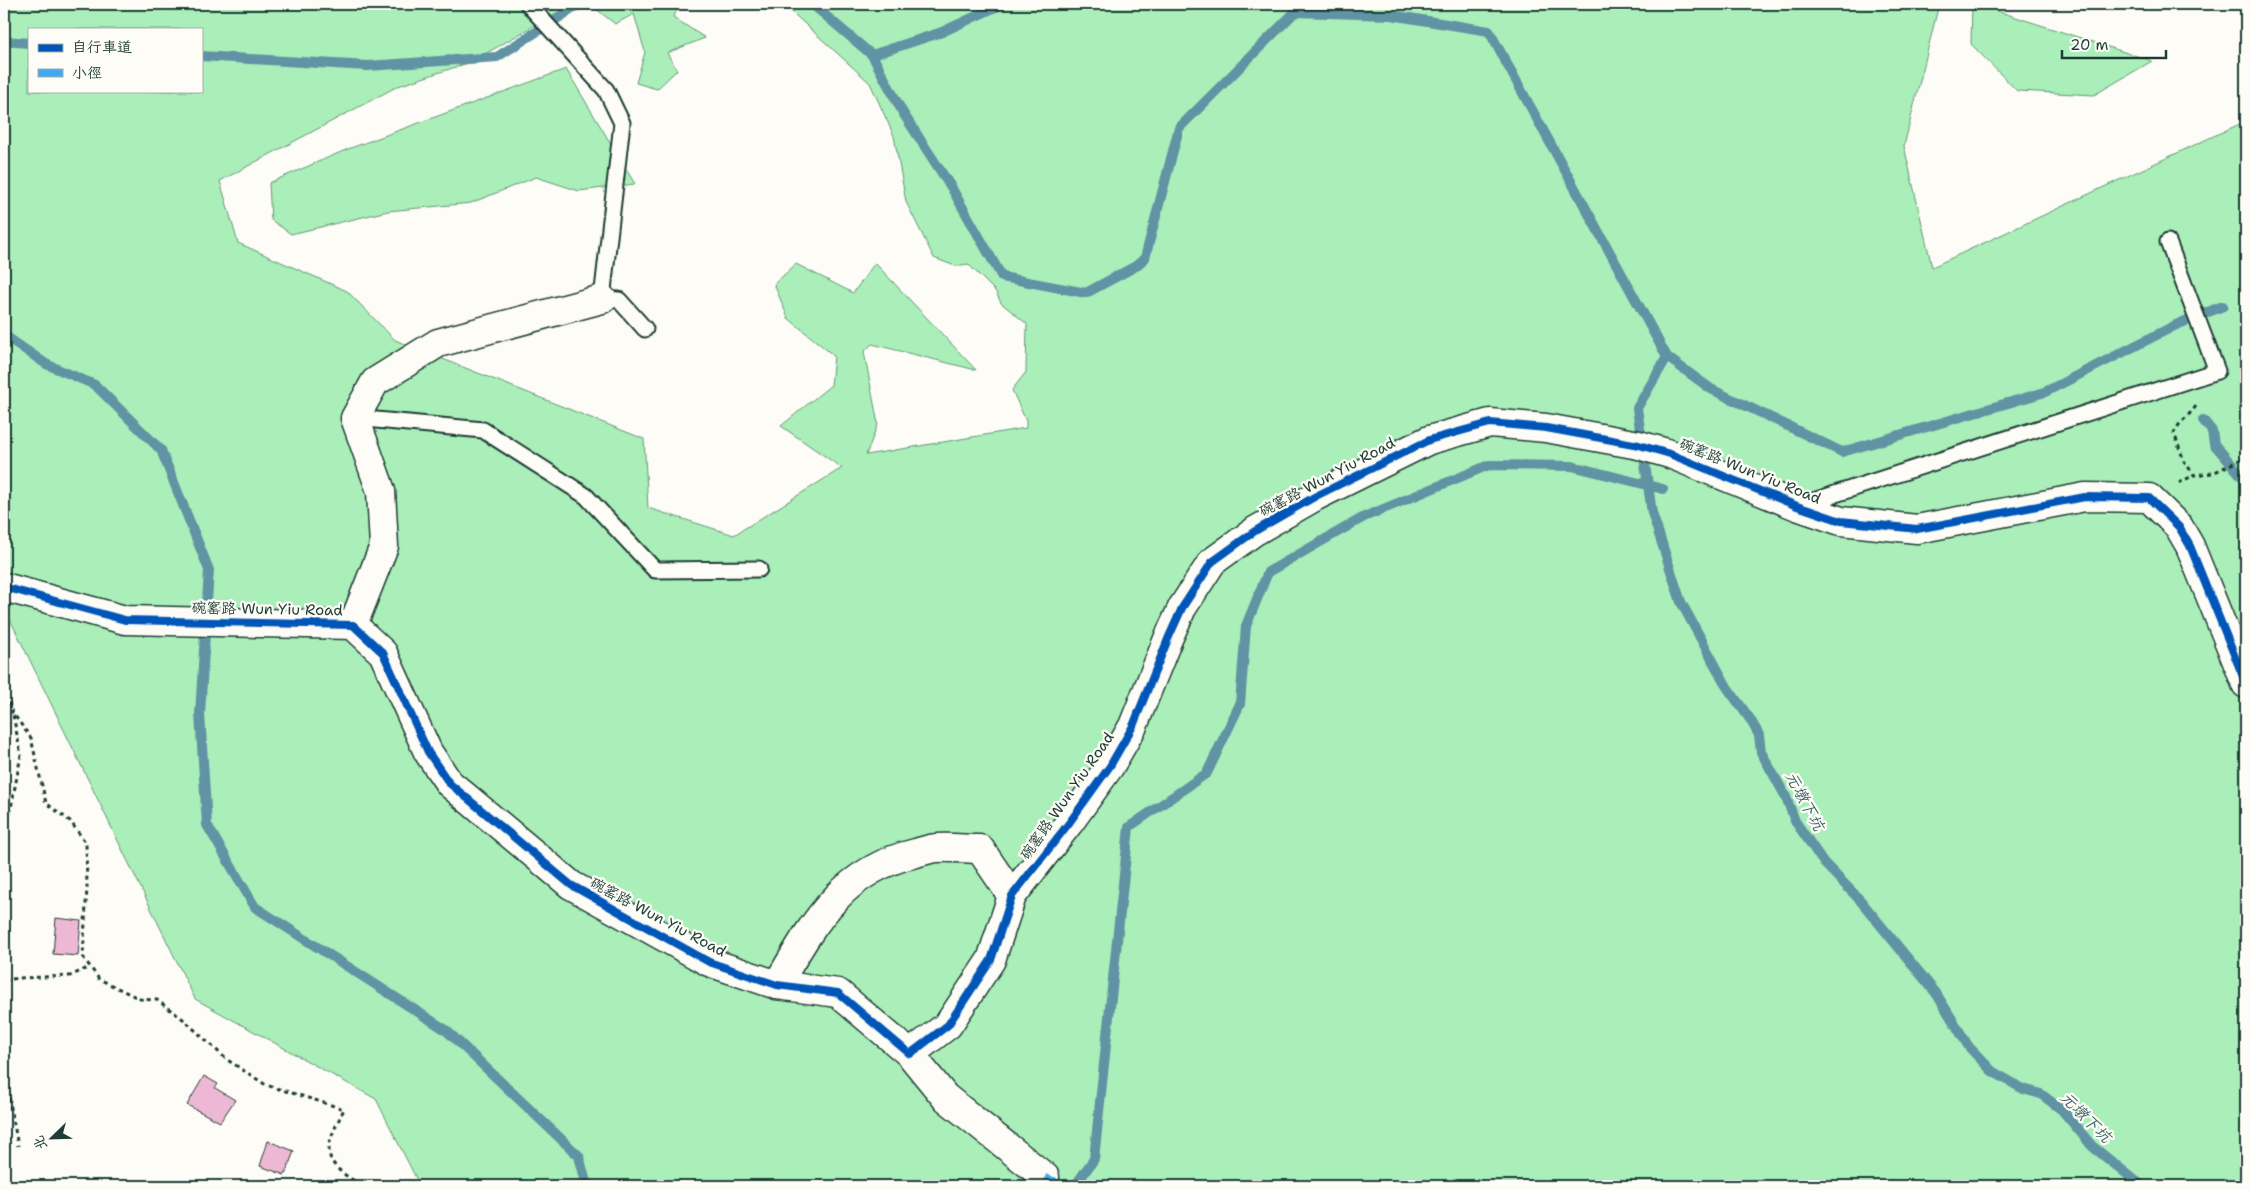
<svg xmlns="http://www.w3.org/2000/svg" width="2250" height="1190" viewBox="0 0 2250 1190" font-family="'Shantell Sans','LXGW WenKai TC',sans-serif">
  <rect width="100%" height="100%" fill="#fdfcf7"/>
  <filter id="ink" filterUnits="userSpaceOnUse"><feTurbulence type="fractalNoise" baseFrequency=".02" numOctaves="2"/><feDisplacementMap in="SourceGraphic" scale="10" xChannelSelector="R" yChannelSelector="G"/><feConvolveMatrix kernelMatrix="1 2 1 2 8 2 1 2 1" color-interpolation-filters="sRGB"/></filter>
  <g filter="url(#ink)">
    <g fill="#aaeeb9" stroke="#649676" fill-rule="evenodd">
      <path d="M4 4H572L471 62 398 86 220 181 238 243 347 291 395 340 644 439 648 508 734 535 842 468 781 426 831 385 834 356 788 318 774 284 796 264 853 293 875 263 976 370 872 344 864 352 878 424 866 455 1026 428V421L1012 390 1026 372 1027 324 1001 303 996 292 968 264 955 266 934 258 906 202 894 136 870 83 784 5 778 4H1939L1904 146 1932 267 2246 121V1186H420L376 1099 195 999 4 607ZM29 29H201V91H29Z"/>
      <path d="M590 4H681L673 17 705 38 667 53 677 70 657 89 636 83 645 52 634 14 615 24Z"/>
      <path d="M1972 4H1988L1994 10 2152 61 2094 95 2017 91 1971 44Z"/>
      <path d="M566 69 635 184 579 191 536 177 471 203 388 211 291 234 271 220 269 183 348 149Z"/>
    </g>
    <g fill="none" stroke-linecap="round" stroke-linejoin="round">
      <g stroke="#6193a4" stroke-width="10">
        <path d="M812 4 872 55 903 113 951 187 1002 277 1086 293 1136 266 1145 258 1179 128 1295 12 1391 15 1489 31 1667 357 1711 389 1842 452 2045 392 2176 325 2223 306"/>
        <path d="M4 41 29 43"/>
        <path d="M872 55 942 32 1002 4"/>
        <path d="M201 56 368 66 497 57 580 4"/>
        <path d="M4 335 46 364 95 385 161 450 209 570 200 714 207 825 255 907 446 1030 579 1156 587 1186"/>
        <path d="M1667 357 1637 408 1652 513 1681 602 1727 687 1750 719 1759 735 1761 752 1786 797 1795 821 1824 863 1860 900 1936 993 1969 1047 1992 1071 2023 1089 2041 1094 2062 1110 2092 1146 2142 1186"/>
        <path d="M2203 420 2212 431 2214 444 2246 481"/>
        <path d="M1075 1186 1094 1159 1129 827 1207 773 1240 704 1246 626 1268 572 1364 517 1489 465 1572 466 1663 489"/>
      </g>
    </g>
    <g fill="#edb8d3" stroke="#1f3d34">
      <path d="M56 918 81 921 78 956 53 954Z"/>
      <path d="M204 1076 218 1084 215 1088 235 1100 220 1122 187 1105Z"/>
      <path d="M268 1141 294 1151 285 1175 260 1166Z"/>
    </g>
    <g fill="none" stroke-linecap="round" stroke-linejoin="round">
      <defs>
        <g id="lane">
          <path d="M528 4 606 90 622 123 602 299 619 300 645 329"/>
          <path d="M355 418 483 430 586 496 655 570 759 569"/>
          <path d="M1801 505 2217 371 2168 242"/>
        </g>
        <g id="street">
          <path d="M4 587 125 620 353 625 383 653 428 752 449 783 571 885 709 962 777 985 838 993 910 1054 948 1025 991 960 1012 896 1069 823 1110 766 1133 726 1168 639 1182 608 1212 562 1255 531 1316 496 1429 440 1490 423 1546 428 1639 445 1670 454 1797 506 1841 521 1917 529 2085 497 2149 498 2179 527 2190 546 2246 684"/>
          <path d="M353 625 384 546 381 491 355 418 375 382 438 343 602 299"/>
          <path d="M777 985C813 924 841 870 916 853 923 851 931 848 938 848 952 847 966 849 980 849L1012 896"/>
          <path d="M910 1054 945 1097 1045 1177"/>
        </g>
      </defs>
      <use href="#lane" stroke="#1f3d34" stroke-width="19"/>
      <use href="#street" stroke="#1f3d34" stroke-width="31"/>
      <g stroke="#1f3d34" stroke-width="3" stroke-dasharray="4 4" stroke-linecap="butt">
        <path d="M2196 406C2189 416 2179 422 2174 433L2184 461 2194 475 2213 473 2246 457"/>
        <path d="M2179 483 2194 475"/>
        <path d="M4 687 12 712 31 738 46 803 70 821 86 843 87 887 83 957 99 979 140 999 157 1000 183 1019 226 1059 266 1085 344 1109C329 1141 316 1158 353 1180V1186"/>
        <path d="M4 845 21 755 13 715"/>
        <path d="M4 980 19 978 70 976 90 967"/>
        <path d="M4 1083 7 1086 18 1146"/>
      </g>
      <use href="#lane" stroke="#fdfcf7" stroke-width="15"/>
      <use href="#street" stroke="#fdfcf7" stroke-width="28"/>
      <path stroke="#3fa9f5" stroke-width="6" stroke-dasharray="12 6" stroke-linecap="butt" d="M1045 1177 1071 1186"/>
      <defs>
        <path id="cycleway" d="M4 587 125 620 353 625 383 653 428 752 449 783 571 885 709 962 777 985 838 993 910 1054 948 1025 991 960 1012 896 1069 823 1110 766 1133 726 1168 639 1182 608 1212 562 1255 531 1316 496 1429 440 1490 423 1546 428 1639 445 1670 454 1797 506 1841 521 1917 529 2085 497 2149 498 2179 527 2190 546 2246 684"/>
      </defs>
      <use href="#cycleway" stroke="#fdfcf7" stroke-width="11"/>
      <use href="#cycleway" stroke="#0057b8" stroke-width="8"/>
    </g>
  </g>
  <g text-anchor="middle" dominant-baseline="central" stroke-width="4.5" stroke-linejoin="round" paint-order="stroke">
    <g font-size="15" fill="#1f3d34" stroke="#fdfcf7">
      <text transform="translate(1750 471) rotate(22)">碗窰路 Wun Yiu Road</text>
      <text transform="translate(1327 477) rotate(-28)">碗窰路 Wun Yiu Road</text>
      <text transform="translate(267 609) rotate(1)">碗窰路 Wun Yiu Road</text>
      <text transform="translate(1067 796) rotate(-55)">碗窰路 Wun Yiu Road</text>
      <text transform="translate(658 917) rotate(28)">碗窰路 Wun Yiu Road</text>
    </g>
    <g font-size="16" font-style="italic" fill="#3a6162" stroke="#fdfcf7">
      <text transform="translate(1805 801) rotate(62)">元墩下坑</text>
      <text transform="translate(2086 1117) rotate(45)">元墩下坑</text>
    </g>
  </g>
  <rect width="2250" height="1190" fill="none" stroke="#fdfcf7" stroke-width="20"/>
  <rect x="10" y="10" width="2230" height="1170" fill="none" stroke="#1f3d34" stroke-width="2" filter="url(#ink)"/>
  <rect x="28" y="28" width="175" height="65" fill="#fdfcf7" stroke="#a4b0a9"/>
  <rect x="38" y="44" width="25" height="8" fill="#0057b8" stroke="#a4b0a9"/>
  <text x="72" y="52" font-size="15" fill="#1f3d34">自行車道</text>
  <rect x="38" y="69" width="25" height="8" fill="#3fa9f5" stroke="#a4b0a9"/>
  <text x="72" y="78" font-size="15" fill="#1f3d34">小徑</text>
  <g transform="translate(52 1138) rotate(247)" stroke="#fdfcf7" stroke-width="4" paint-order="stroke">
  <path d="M0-4L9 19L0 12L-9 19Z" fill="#1f3d34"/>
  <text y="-8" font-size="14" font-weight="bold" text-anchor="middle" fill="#1f3d34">北</text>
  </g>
  <path d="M2062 50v8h104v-8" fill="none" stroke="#1f3d34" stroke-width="2.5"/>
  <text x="2070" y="50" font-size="15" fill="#1f3d34" stroke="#fdfcf7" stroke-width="4" paint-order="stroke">20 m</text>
</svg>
